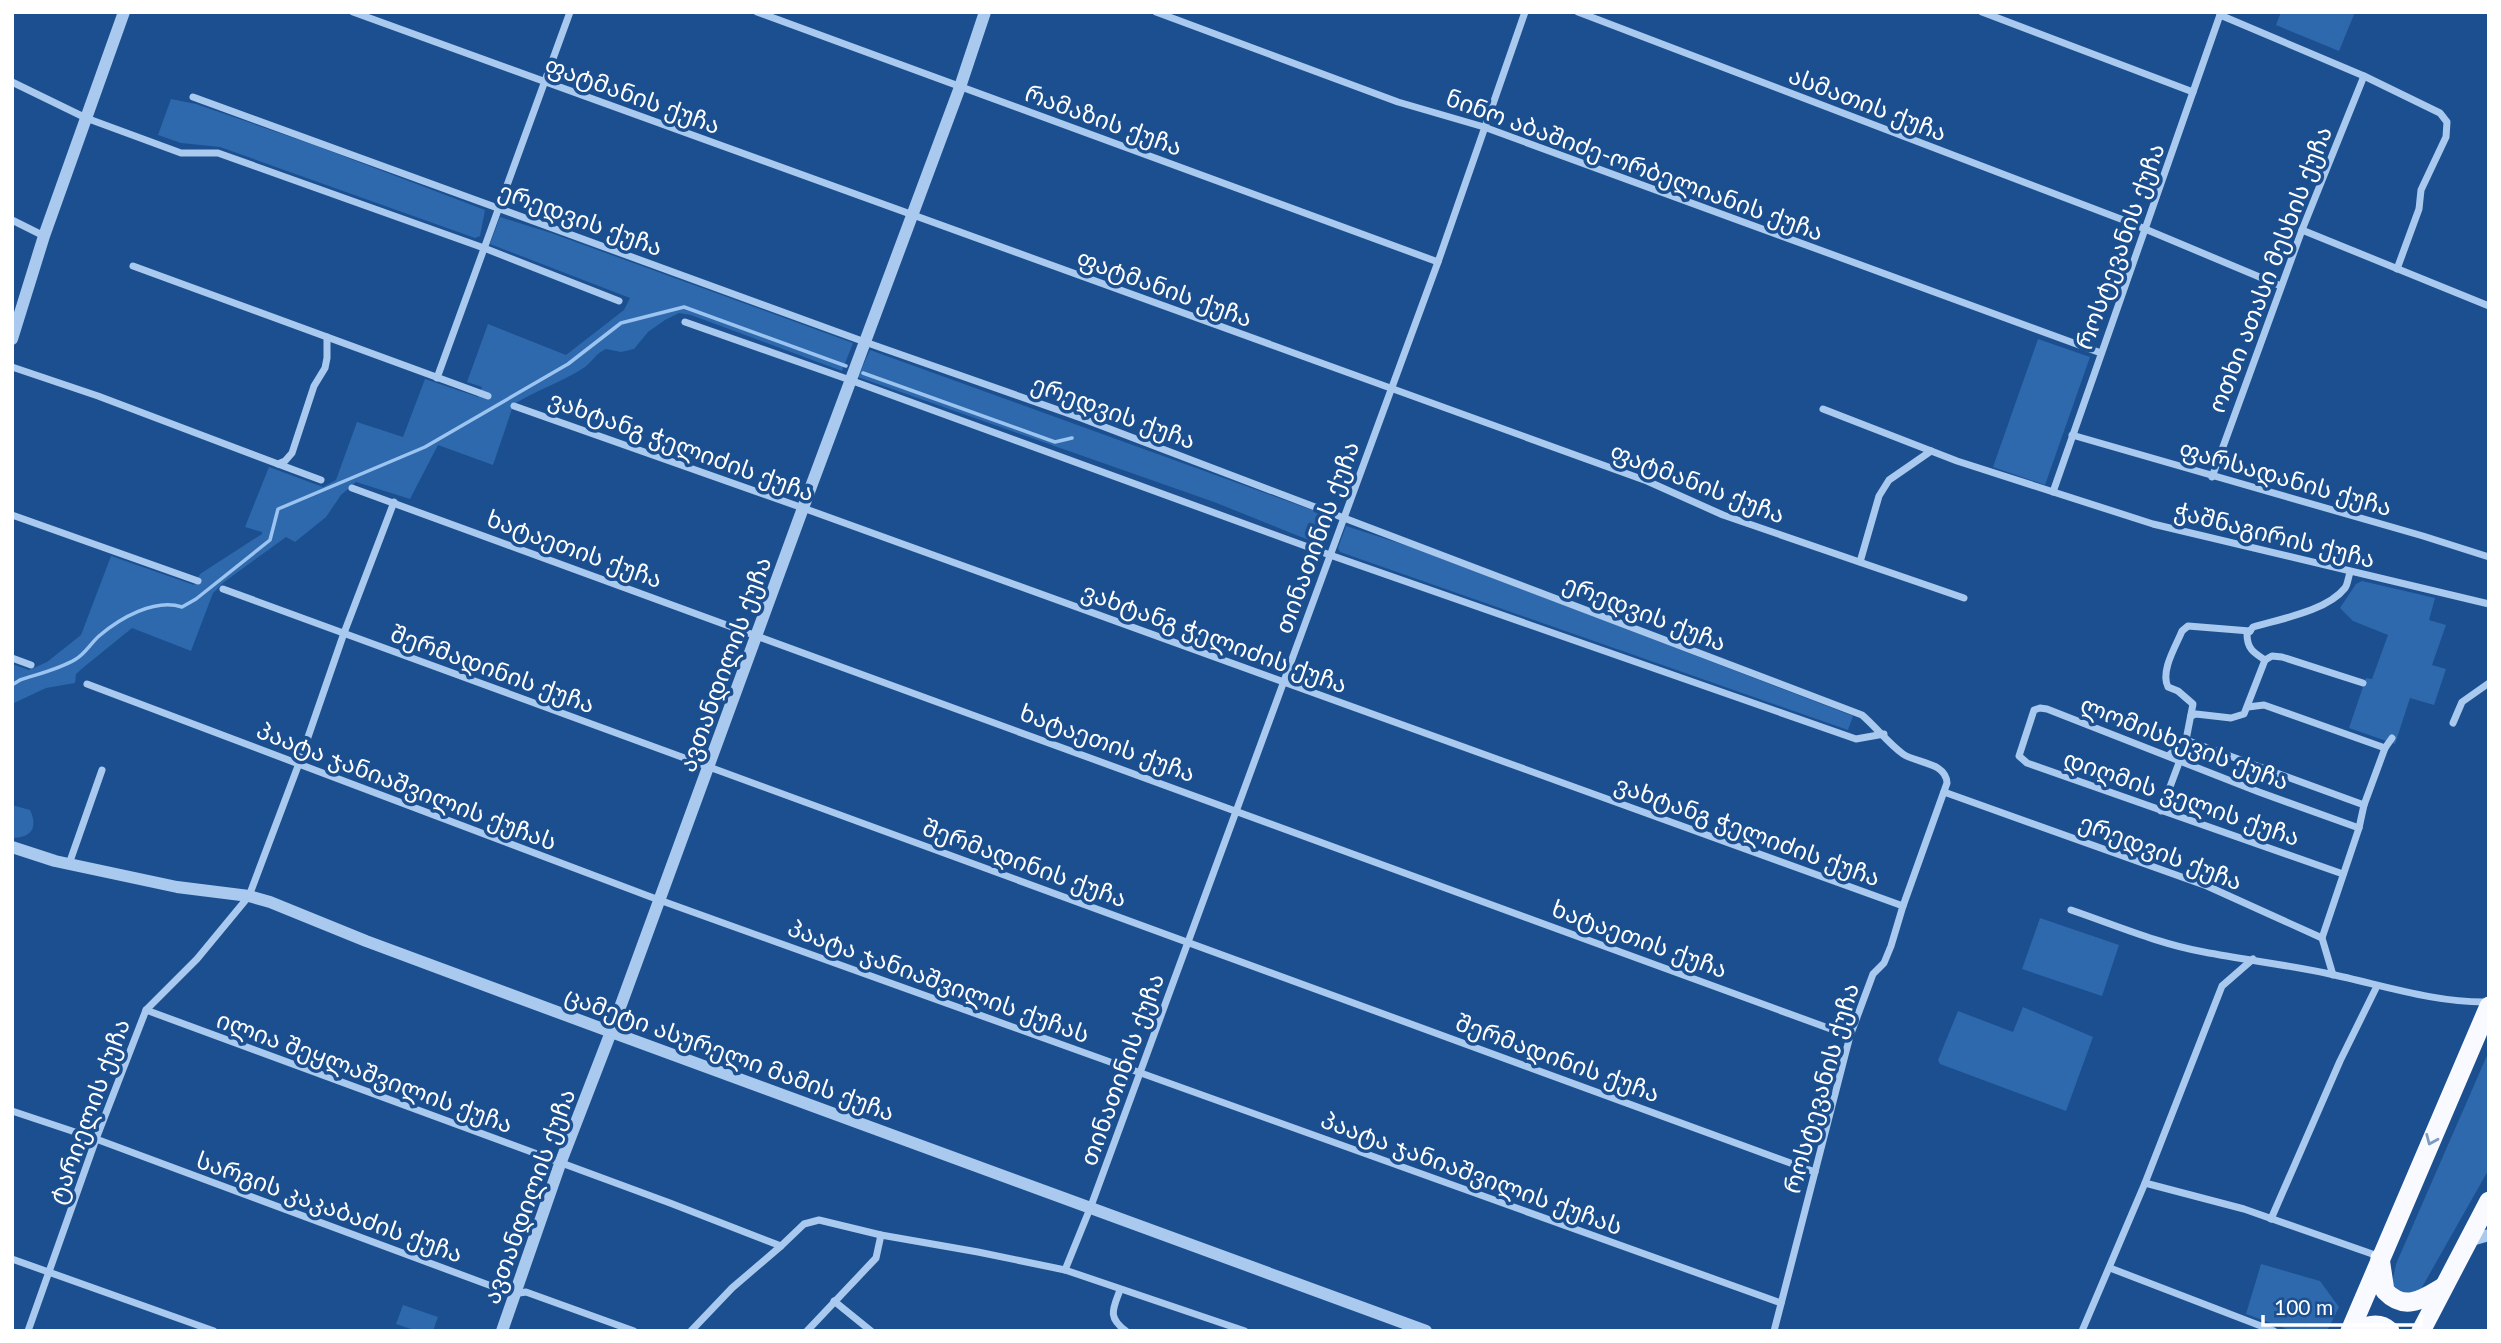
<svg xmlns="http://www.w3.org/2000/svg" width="2501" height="1343" viewBox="0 0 2501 1343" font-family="Lato,'Noto Sans Georgian',sans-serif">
  <rect width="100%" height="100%" fill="#1b4f8f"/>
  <g fill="#2e69ad">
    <path d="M2281 12H2355L2339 51 2276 25Z"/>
    <path d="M171 99 196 104 314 145 485 210 480 236 475 238 220 147 181 143 158 135Z"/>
    <path d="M500 217 551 233 853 343 842 371 691 315 679 313 665 320 648 332 634 349 621 352 606 349C595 354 593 361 585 367 561 383 533 391 510 407L512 409 493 465 438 445 410 499 356 482 341 495 326 517 295 542 286 537 224 582 213 593 191 651 132 628 84 667 76 674 75 683 46 688 12 704V664L29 670 47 662 81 635 111 556 194 585 200 574 262 534V532L245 527 269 467 323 487 336 480 357 422 403 437 425 379 478 397 482 387 467 382 488 324 566 355 624 310 630 298 490 244Z"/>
    <path d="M2038 339 2090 357 2045 485 1993 467Z"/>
    <path d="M870 350 1312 510 1330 521 1325 539 1316 543 1214 502 858 377Z"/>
    <path d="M1346 526 1414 548 1853 716 1848 730 1340 552 1338 548Z"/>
    <path d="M2362 581 2435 598 2429 620 2446 625 2432 665 2446 669 2434 705 2410 698 2395 744 2349 728 2366 678 2372 679 2388 635 2353 621 2340 608 2356 584Z"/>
    <path d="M12 805 30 810C38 827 32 838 12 838Z"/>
    <path d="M2040 918 2119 945 2102 996 2022 969Z"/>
    <path d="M2023 1007 2093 1037 2066 1111 1940 1064 1938 1060 1958 1011 2013 1032Z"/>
    <path d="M2489 1051V1169L2421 1289 2413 1295 2398 1292 2392 1284 2396 1264Z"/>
    <path d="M2261 1264 2320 1281 2339 1307 2327 1331H2292L2246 1314Z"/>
    <path d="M403 1305 438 1317 433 1331H417L396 1324Z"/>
  </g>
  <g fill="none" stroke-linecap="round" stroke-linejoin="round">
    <g stroke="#9cc4f0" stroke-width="3.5">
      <path d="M863 373 1055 442 1072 438"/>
      <path d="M12 685 20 680C38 674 60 669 76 659 85 654 91 643 99 636 120 618 155 598 182 607L196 599 270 540 278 509 425 447 568 364 621 323 684 307 846 366"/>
    </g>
    <g stroke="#a9c9ee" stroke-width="7">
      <path d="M353 12 1647 481 1723 515 1964 598"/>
      <path d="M757 12 1438 262"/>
      <path d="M1156 12 1398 102 1484 127 2101 353"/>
      <path d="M1578 12 2126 221 2281 286"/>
      <path d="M1982 12 2193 92"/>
      <path d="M2220 15 2364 76 2440 113 2447 122 2446 137 2421 190 2419 209 2397 269"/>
      <path d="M12 82 86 118 181 153H218L484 248 619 301"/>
      <path d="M193 97 865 342 1081 418 1862 715C1875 726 1889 744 1903 754 1916 763 1946 762 1947 783L1903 906 1891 946 1884 963 1873 974 1850 1036 1774 1331"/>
      <path d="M12 220 44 236"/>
      <path d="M2302 230 2489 306"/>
      <path d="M133 266 488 396"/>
      <path d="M685 322 850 380 1330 555 1856 739 1884 734"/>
      <path d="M12 367 98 396 278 464 285 461 292 453 314 386 325 368 327 358V337"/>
      <path d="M437 378 570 12"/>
      <path d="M514 406 803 508 1903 906"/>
      <path d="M1823 409 1957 461 2153 524 2489 604"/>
      <path d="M2072 435 2423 536 2489 557"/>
      <path d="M278 464 321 480"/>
      <path d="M2212 477 2302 230 2364 76"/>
      <path d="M352 488 1850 1036"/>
      <path d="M2053 492 2221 12"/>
      <path d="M12 515 198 581"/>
      <path d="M1860 562 1879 496 1889 480 1931 451"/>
      <path d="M223 589 1815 1172"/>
      <path d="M2250 631 2253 627C2280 619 2327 611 2345 588 2348 584 2348 577 2350 573"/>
      <path d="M2250 631 2247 634C2247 649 2254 653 2265 660"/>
      <path d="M12 658 31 665"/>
      <path d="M2265 660 2272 656 2282 657 2363 683"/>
      <path d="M87 684 651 897 1781 1303"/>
      <path d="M2248 707 2264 705 2385 748"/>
      <path d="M2191 716 2196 714 2231 718 2244 714 2265 660"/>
      <path d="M2453 723 2462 702 2489 683"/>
      <path d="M2186 740 2193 704 2178 691 2168 687C2160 671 2176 646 2182 631L2188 626 2250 631"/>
      <path d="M2186 740 2364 805"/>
      <path d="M2169 755 2186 740"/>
      <path d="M1944 792 2207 886 2322 938"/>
      <path d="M2161 811 2180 760"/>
      <path d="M69 864 102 770"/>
      <path d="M2343 874 2027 763 2019 756 2034 710 2040 708 2047 709 2259 792 2359 828"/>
      <path d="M2071 910C2115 925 2159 944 2204 952 2246 960 2288 965 2330 974 2382 985 2435 1003 2488 1002"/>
      <path d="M2333 975 2322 938 2359 828 2364 805 2385 748 2392 738"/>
      <path d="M146 1010 670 1203 781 1246 804 1224 819 1220 881 1235 978 1252 1065 1270 1245 1331"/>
      <path d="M12 1111 96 1139 513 1294 526 1292 634 1331"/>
      <path d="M2145 1183 2244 1209 2378 1256"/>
      <path d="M2271 1219 2340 1061 2377 986"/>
      <path d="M12 1259 214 1331"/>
      <path d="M2110 1268 2274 1331"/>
      <path d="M1065 1270 1091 1206 1438 262 1525 12"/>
      <path d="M1120 1290C1113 1309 1107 1317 1126 1331"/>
      <path d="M834 1301 871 1331"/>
      <path d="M28 1331 96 1139 146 1010 197 959 249 896 298 766 344 633 394 502"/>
      <path d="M691 1331 732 1288 781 1246"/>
      <path d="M807 1331 876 1258 881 1235"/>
      <path d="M2082 1331 2145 1183 2222 986 2253 959"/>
    </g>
    <g stroke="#a9c9ee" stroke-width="12">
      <path d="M12 339 44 236 124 12"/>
      <path d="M12 847 55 861 177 887 249 896 270 902 366 941 611 1032 1426 1331"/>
      <path d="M2468 1241 2489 1235"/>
      <path d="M502 1331 560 1164 611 1032 803 508 960 87 985 12"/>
    </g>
    <g stroke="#f8faff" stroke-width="19">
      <path d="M2380 1258 2385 1291C2405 1312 2423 1299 2443 1287"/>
      <path d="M2350 1331 2489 1006"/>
      <path d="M2357 1331C2369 1324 2380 1322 2390 1331"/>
      <path d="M2421 1331 2489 1201"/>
    </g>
  </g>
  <defs><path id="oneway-chevron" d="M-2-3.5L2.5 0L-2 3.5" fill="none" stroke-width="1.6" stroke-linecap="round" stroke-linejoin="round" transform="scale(1.75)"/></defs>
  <use stroke="#7e9cc1" href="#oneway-chevron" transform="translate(2431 1140) rotate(113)"/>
  <g text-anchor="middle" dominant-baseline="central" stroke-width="7" stroke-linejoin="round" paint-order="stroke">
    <g font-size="24" fill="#fff" stroke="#1b4f8f">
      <text transform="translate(633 94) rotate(20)">ფატმანის ქუჩა</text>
      <text transform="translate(1868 103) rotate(21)">ასმათის ქუჩა</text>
      <text transform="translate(1104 119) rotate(20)">რამაზის ქუჩა</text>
      <text transform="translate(1635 164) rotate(20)">ნინო აბაშიძე-ორბელიანის ქუჩა</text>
      <text transform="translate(581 218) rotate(20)">ერედვის ქუჩა</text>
      <text transform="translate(2119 246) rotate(-70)">როსტევანის ქუჩა</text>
      <text transform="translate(2269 269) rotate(-69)">ოთხი ათასი მესხის ქუჩა</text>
      <text transform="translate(1165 287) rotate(20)">ფატმანის ქუჩა</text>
      <text transform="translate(1114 411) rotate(20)">ერედვის ქუჩა</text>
      <text transform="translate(682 445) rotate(20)">ვახტანგ ჭელიძის ქუჩა</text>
      <text transform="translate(2286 477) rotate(16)">ფარსადანის ქუჩა</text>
      <text transform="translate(1698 482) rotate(21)">ფატმანის ქუჩა</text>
      <text transform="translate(2275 534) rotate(14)">ჭაშნაგირის ქუჩა</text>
      <text transform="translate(1316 537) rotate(-70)">თინათინის ქუჩა</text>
      <text transform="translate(575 548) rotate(20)">ხატაეთის ქუჩა</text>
      <text transform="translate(1645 612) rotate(21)">ერედვის ქუჩა</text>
      <text transform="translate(1215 637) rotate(20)">ვახტანგ ჭელიძის ქუჩა</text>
      <text transform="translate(724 664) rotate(-70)">ავთანდილის ქუჩა</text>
      <text transform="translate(493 668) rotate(20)">შერმადინის ქუჩა</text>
      <text transform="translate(1108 742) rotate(20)">ხატაეთის ქუჩა</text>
      <text transform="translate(2185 742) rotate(21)">ლომისხევის ქუჩა</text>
      <text transform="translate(407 785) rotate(21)">პაატა ჯანიაშვილის ქუჩას</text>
      <text transform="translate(2182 797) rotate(19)">დიღმის ველის ქუჩა</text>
      <text transform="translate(1748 830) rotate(20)">ვახტანგ ჭელიძის ქუჩა</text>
      <text transform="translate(2161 851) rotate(21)">ერედვის ქუჩა</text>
      <text transform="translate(1025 862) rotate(20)">შერმადინის ქუჩა</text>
      <text transform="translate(1640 938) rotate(20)">ხატაეთის ქუჩა</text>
      <text transform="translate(939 980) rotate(20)">პაატა ჯანიაშვილის ქუჩას</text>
      <text transform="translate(730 1053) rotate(20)">ცამეტი ასურელი მამის ქუჩა</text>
      <text transform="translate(1558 1057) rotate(20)">შერმადინის ქუჩა</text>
      <text transform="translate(1121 1069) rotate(-70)">თინათინის ქუჩა</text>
      <text transform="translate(365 1071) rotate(20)">ილია შეყლაშვილის ქუჩა</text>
      <text transform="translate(1820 1088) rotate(-74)">როსტევანის ქუჩა</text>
      <text transform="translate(88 1111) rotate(-70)">ტარიელის ქუჩა</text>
      <text transform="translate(1472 1172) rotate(20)">პაატა ჯანიაშვილის ქუჩას</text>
      <text transform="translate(528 1196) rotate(-70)">ავთანდილის ქუჩა</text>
      <text transform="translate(330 1206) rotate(20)">სარგის კაკაბაძის ქუჩა</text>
    </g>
  </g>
  <rect width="2501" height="1343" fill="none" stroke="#ffffff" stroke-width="28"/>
  <path d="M2263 1315v10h158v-10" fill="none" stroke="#ffffff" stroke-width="3.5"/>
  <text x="2274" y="1315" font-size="21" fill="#ffffff" stroke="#1b4f8f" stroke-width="5" paint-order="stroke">100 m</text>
</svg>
